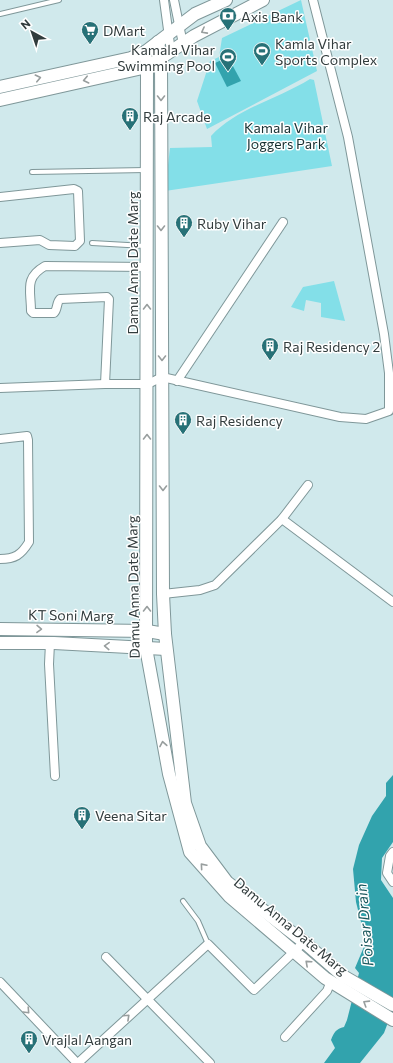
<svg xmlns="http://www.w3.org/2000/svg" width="393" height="1063" viewBox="0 0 393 1063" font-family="Commissioner,sans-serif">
  <rect width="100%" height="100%" fill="#d0e9ec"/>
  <g fill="#83dfe8">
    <path d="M301 0 317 71 207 129 197 101 210 61 219 57 222 38Z"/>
    <path d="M310 79 314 80 332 166 165 191 170 148 212 147 211 136C237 108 278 99 310 79Z"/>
    <path d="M334 281 345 321 321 317V303L306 300 304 311 291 307 303 287Z"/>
  </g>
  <g fill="#32a3ad">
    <path d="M228 57 241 81 227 87 215 63Z"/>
    <path d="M393 775V842L382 858 381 880 393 898V1009L384 1033 360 1063H324L335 1048 331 1040C334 1032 336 1029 344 1027L347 1020 359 973 355 968 366 942 356 902 353 869 359 845 372 816 386 796V783Z"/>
  </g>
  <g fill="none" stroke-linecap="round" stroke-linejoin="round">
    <defs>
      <g id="lane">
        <path d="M0 14 59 0"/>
        <path d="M32 172 146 170"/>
        <path d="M92 243 145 246"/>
        <path d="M183 901 198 921 208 944"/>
      </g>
      <g id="street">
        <path d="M164 0 171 52"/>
        <path d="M174 0 183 44"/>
        <path d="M0 197 74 189 78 191 80 241 75 246 49 245 40 240 0 243"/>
        <path d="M177 381 283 222"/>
        <path d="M105 384 109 299 107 297 60 299C56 303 58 309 54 313H33L31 311C31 290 24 278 45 266L147 267"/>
        <path d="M0 388 105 384H148L162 377 340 417 366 419 389 411V373L384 334 348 137 313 0"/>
        <path d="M0 439 27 436 28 440 29 542C21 555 15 559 0 559"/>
        <path d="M282 519 393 602"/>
        <path d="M163 594 200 590 215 585 282 519 308 485"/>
        <path d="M50 643 49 664 55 776"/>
        <path d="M393 852 390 856 387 873 393 882"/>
        <path d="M106 957 210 1063"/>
        <path d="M0 982 77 1063"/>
        <path d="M285 1037 327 991 331 981"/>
        <path d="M78 1063 208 944 254 990 304 942"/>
      </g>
      <g id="secondary">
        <path d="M158 42 161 59 163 594 165 634 185 803 200 846 227 882 304 942 343 976 393 1005"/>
        <path d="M145 52 147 67 146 648 169 774 190 852 230 897 325 978 393 1020"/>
        <path d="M0 87 131 58 145 52 195 14 226 0"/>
        <path d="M0 100 147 67 194 36 263 0"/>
        <path d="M0 629 147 631 165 634"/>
        <path d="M0 643H54L166 649"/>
      </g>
    </defs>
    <use href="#lane" stroke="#7f9799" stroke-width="6"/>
    <use href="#street" stroke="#7f9799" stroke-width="10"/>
    <use href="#secondary" stroke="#7f9799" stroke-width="14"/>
    <use href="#lane" stroke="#fff" stroke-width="4"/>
    <use href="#street" stroke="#fff" stroke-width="8"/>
    <use href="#secondary" stroke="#fff" stroke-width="12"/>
  </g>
  <defs><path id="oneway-chevron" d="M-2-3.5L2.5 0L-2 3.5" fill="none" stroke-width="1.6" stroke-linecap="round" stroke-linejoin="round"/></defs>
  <g stroke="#989e9e">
    <use href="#oneway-chevron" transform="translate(204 31) rotate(152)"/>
    <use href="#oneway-chevron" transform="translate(38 78) rotate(-13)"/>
    <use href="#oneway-chevron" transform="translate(86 80) rotate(167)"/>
    <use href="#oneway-chevron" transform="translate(161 98) rotate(90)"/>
    <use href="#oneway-chevron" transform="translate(161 228) rotate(90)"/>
    <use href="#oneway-chevron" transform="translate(147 307) rotate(-90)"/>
    <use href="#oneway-chevron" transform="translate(162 358) rotate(90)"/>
    <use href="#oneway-chevron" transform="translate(147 437) rotate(-90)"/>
    <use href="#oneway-chevron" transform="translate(163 488) rotate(90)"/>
    <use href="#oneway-chevron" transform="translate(147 609) rotate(-90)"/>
    <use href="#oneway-chevron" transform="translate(39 629) rotate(1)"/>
    <use href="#oneway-chevron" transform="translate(107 646) rotate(-177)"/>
    <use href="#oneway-chevron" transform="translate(163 744) rotate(-100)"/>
    <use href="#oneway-chevron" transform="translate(203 866) rotate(-131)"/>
    <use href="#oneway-chevron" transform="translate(308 963) rotate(-138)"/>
    <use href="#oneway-chevron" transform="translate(366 1003) rotate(-148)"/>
    <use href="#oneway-chevron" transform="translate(27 1011) rotate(47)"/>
    <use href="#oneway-chevron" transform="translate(127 1017) rotate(-43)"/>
  </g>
  <defs>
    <symbol id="bank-pin" viewBox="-11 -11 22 30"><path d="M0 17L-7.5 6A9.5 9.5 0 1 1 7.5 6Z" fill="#277177" stroke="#fff"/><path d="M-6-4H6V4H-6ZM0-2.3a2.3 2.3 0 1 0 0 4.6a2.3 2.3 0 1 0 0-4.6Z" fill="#fff"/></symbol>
    <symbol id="supermarket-pin" viewBox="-11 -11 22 30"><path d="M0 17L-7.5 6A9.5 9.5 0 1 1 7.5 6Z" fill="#277177" stroke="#fff"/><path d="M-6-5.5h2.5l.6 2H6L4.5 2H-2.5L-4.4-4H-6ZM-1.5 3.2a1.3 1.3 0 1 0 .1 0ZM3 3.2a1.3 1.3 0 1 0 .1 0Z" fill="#fff"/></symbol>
    <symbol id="stadium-pin" viewBox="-11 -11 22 30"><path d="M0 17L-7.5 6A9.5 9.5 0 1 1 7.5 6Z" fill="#277177" stroke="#fff"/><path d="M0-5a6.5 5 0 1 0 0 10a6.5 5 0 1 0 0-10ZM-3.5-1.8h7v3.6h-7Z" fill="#fff"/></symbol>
    <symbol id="building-pin" viewBox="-11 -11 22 30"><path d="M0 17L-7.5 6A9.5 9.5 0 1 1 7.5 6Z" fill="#277177" stroke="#fff"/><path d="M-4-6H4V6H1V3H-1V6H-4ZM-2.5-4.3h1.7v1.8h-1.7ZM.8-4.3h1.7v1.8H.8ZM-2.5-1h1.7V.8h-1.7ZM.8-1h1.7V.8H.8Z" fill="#fff"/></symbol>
  </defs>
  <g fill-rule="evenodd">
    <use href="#bank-pin" x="218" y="6" width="20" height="27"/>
    <use href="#supermarket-pin" x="80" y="20" width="20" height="27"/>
    <use href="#stadium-pin" x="252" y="41" width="20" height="27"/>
    <use href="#stadium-pin" x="218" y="47" width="20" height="27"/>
    <use href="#building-pin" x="120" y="106" width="20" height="27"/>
    <use href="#building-pin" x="174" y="213" width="20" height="27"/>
    <use href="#building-pin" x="260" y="336" width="20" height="27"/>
    <use href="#building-pin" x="173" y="410" width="20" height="27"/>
    <use href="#building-pin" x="72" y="805" width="20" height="27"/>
    <use href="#building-pin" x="19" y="1029" width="20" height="27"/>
  </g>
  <g text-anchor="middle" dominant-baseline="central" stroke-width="3" stroke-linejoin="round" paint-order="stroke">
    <g font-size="14" fill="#323c3d" stroke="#fff" text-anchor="start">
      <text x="241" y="16">Axis Bank</text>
      <text x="103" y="30">DMart</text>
      <text x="275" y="43">Kamla Vihar<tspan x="275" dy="16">Sports Complex</tspan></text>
      <text x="215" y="49" text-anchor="end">Kamala Vihar<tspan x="215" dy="16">Swimming Pool</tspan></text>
      <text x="143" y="116">Raj Arcade</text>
      <text x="197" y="223">Ruby Vihar</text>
      <text x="283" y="346">Raj Residency 2</text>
      <text x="196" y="420">Raj Residency</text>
      <text x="95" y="815">Veena Sitar</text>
      <text x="42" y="1039">Vrajlal Aangan</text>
    </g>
    <g font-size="14" fill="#183133" stroke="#fff">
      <text x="286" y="127">Kamala Vihar<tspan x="286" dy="16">Joggers Park</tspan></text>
    </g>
    <g font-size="14" fill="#323c3d" stroke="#fff">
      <text transform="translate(132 263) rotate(-90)">Damu Anna Date Marg</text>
      <text transform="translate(133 587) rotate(-91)">Damu Anna Date Marg</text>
      <text transform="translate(71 615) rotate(1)">KT Soni Marg</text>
      <text transform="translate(291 926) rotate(40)">Damu Anna Date Marg</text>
    </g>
    <g font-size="15" font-style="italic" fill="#1c595e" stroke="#fff">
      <text transform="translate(364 925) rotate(-95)">Poisar Drain</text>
    </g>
  </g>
  <g transform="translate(32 32) rotate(320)" stroke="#ffffff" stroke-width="3" paint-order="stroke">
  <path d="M0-3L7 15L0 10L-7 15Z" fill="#323c3d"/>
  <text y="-6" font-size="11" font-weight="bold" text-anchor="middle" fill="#323c3d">N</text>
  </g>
</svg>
